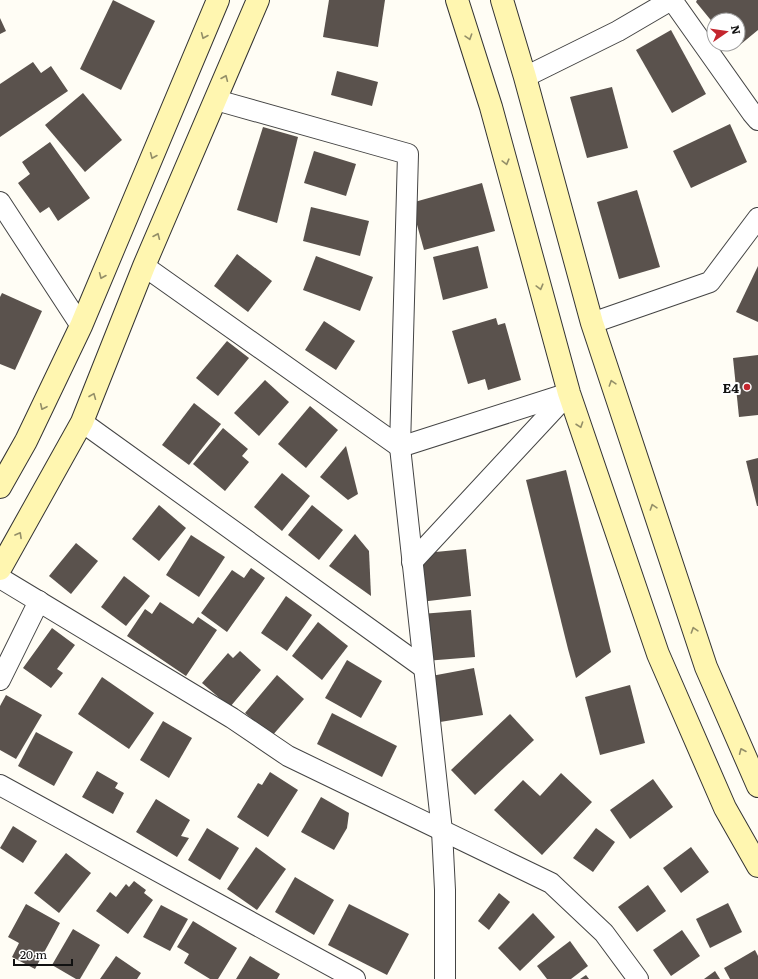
<svg xmlns="http://www.w3.org/2000/svg" width="758" height="979" viewBox="0 0 758 979" font-family="Literata,serif">
  <rect width="100%" height="100%" fill="#fffdf5"/>
  <g fill="#5a524d">
    <path d="M113 0 155 21 121 90 80 69Z"/>
    <path d="M329 0H385L378 47 323 37Z"/>
    <path d="M697 0H758V30L735 49 731 44H738V20H714V24L696 2Z"/>
    <path d="M0 18 6 31 0 34Z"/>
    <path d="M671 30 706 94 672 113 636 50Z"/>
    <path d="M33 62 41 73 51 66 68 91 0 137V84Z"/>
    <path d="M337 71 378 82 372 106 331 95Z"/>
    <path d="M612 87 628 148 587 158 570 97Z"/>
    <path d="M83 93 122 140 85 172 45 125Z"/>
    <path d="M730 124 747 162 691 188 673 151Z"/>
    <path d="M263 127 298 137 277 223 237 210Z"/>
    <path d="M50 142 90 198 58 221 49 207 40 213 18 183 30 174 22 162Z"/>
    <path d="M314 151 356 164 346 196 304 183Z"/>
    <path d="M482 183 495 231 424 250 411 203Z"/>
    <path d="M637 190 660 267 619 279 597 202Z"/>
    <path d="M311 207 369 221 360 256 303 241Z"/>
    <path d="M478 246 488 288 443 300 433 257Z"/>
    <path d="M237 254 272 281 248 312 214 286Z"/>
    <path d="M316 256 373 277 360 311 303 290Z"/>
    <path d="M758 266V322L736 312Z"/>
    <path d="M2 293 42 311 15 370 0 364V297Z"/>
    <path d="M496 318 498 325 505 323 521 380 488 390 485 379 468 384 452 331Z"/>
    <path d="M324 321 355 341 336 370 305 350Z"/>
    <path d="M227 341 249 358 218 396 196 378Z"/>
    <path d="M758 355V415L739 417 733 358Z"/>
    <path d="M265 380 289 402 259 436 234 413Z"/>
    <path d="M194 403 221 424 189 465 162 445Z"/>
    <path d="M310 406 338 430 306 468 278 444Z"/>
    <path d="M223 428 248 449 242 456 249 462 225 491 193 464Z"/>
    <path d="M346 446 358 494 348 500 320 477Z"/>
    <path d="M758 458V506H757L746 461Z"/>
    <path d="M566 470 611 652 576 678 568 649 526 480Z"/>
    <path d="M282 473 310 496 282 531 254 507Z"/>
    <path d="M159 505 186 528 159 561 132 539Z"/>
    <path d="M312 505 343 530 319 560 288 535Z"/>
    <path d="M355 534 369 551 371 596 329 566Z"/>
    <path d="M191 535 225 557 199 597 166 575Z"/>
    <path d="M76 543 98 561 71 594 49 576Z"/>
    <path d="M466 549 471 596 420 602 415 554Z"/>
    <path d="M251 568 265 578 227 632 201 613 232 570 244 578Z"/>
    <path d="M124 576 150 596 126 626 101 607Z"/>
    <path d="M286 596 312 615 287 651 261 633Z"/>
    <path d="M160 602 193 624 198 617 217 630 186 676 127 636 145 609 152 614Z"/>
    <path d="M471 610 475 657 425 661 421 614Z"/>
    <path d="M318 622 348 646 322 680 292 656Z"/>
    <path d="M52 628 75 645 57 669 63 673 51 688 23 668Z"/>
    <path d="M240 651 261 670 230 707 202 683 228 653 233 658Z"/>
    <path d="M347 660 382 681 361 718 325 698Z"/>
    <path d="M474 668 483 715 434 723 426 677Z"/>
    <path d="M277 675 304 699 272 736 245 713Z"/>
    <path d="M102 677 154 713 129 749 78 714Z"/>
    <path d="M630 685 645 743 600 755 585 697Z"/>
    <path d="M6 695 42 715 16 759 0 750V706Z"/>
    <path d="M332 713 397 746 382 777 317 744Z"/>
    <path d="M510 714 534 740 475 795 451 770Z"/>
    <path d="M163 721 192 738 169 778 140 760Z"/>
    <path d="M36 732 73 752 54 786 18 766Z"/>
    <path d="M97 771 118 783 115 788 124 793 113 814 82 797Z"/>
    <path d="M270 772 298 790 268 837 237 817 258 783 262 785Z"/>
    <path d="M561 773 592 802 542 855 494 810 523 780 540 796Z"/>
    <path d="M653 779 673 807 630 839 610 810Z"/>
    <path d="M321 797 349 813 347 828 334 850 301 832Z"/>
    <path d="M156 799 190 820 181 836 189 838 177 857 136 832Z"/>
    <path d="M13 826 37 841 23 863 0 848Z"/>
    <path d="M207 828 239 848 220 880 188 860Z"/>
    <path d="M596 828 615 842 593 872 573 858Z"/>
    <path d="M256 847 286 869 257 910 227 889Z"/>
    <path d="M691 847 709 872 681 893 663 868Z"/>
    <path d="M66 853 91 873 59 913 34 893Z"/>
    <path d="M295 877 334 900 314 935 275 912Z"/>
    <path d="M134 881 146 890 144 893 153 900 128 934 96 911 110 892 116 897 126 884 129 887Z"/>
    <path d="M648 885 666 911 637 932 618 907Z"/>
    <path d="M499 893 510 902 489 930 478 921Z"/>
    <path d="M728 903 742 932 710 948 696 919Z"/>
    <path d="M26 904 60 923 35 969 12 957 19 943 8 937Z"/>
    <path d="M349 904 409 934 387 975 328 945Z"/>
    <path d="M161 905 188 919 170 951 143 937Z"/>
    <path d="M533 913 555 937 520 971 498 948Z"/>
    <path d="M193 921 237 948 218 979H210L184 963 189 954 177 947Z"/>
    <path d="M73 929 100 945 80 979H76L52 965Z"/>
    <path d="M682 930 700 956 671 976 653 950Z"/>
    <path d="M570 941 588 966 571 979H547L537 966Z"/>
    <path d="M755 950 758 956V979H730L724 968Z"/>
    <path d="M116 956 141 973 137 979H100Z"/>
    <path d="M250 956 280 974 277 979H236Z"/>
    <path d="M715 971 720 979H704Z"/>
    <path d="M586 975 589 979H580Z"/>
  </g>
  <g fill="none" stroke-linecap="round" stroke-linejoin="round">
    <defs>
      <g id="minor">
        <path d="M672 0 752 113 758 120"/>
        <path d="M525 77 618 31 671 0"/>
        <path d="M216 100 408 154 400 447 442 831 445 890V979"/>
        <path d="M0 202 81 326"/>
        <path d="M144 266 400 447 569 393"/>
        <path d="M592 323 710 282 758 218"/>
        <path d="M82 422 424 668"/>
        <path d="M412 562 569 393"/>
        <path d="M0 578 232 718 288 756 551 883 604 933 638 979"/>
        <path d="M0 680 39 601"/>
        <path d="M0 785 355 979"/>
      </g>
      <g id="secondary">
        <path d="M457 0 491 107 569 393 658 654 725 808 758 866"/>
        <path d="M502 0 525 77 592 323 706 667 758 786"/>
        <path d="M0 487 26 441 81 326 218 0"/>
        <path d="M0 569 82 422 144 266 258 0"/>
      </g>
    </defs>
    <use href="#minor" stroke="#444" stroke-width="22"/>
    <use href="#secondary" stroke="#333" stroke-width="24"/>
    <use href="#minor" stroke="#fff" stroke-width="20"/>
    <use href="#secondary" stroke="#fff6b0" stroke-width="22"/>
  </g>
  <defs><path id="oneway-chevron" d="M-2-3.5L2.5 0L-2 3.5" fill="none" stroke-width="1.6" stroke-linecap="round" stroke-linejoin="round"/></defs>
  <g stroke="#948f68">
    <use href="#oneway-chevron" transform="translate(204 36) rotate(113)"/>
    <use href="#oneway-chevron" transform="translate(469 37) rotate(72)"/>
    <use href="#oneway-chevron" transform="translate(225 78) rotate(-67)"/>
    <use href="#oneway-chevron" transform="translate(153 156) rotate(113)"/>
    <use href="#oneway-chevron" transform="translate(506 162) rotate(75)"/>
    <use href="#oneway-chevron" transform="translate(157 236) rotate(-67)"/>
    <use href="#oneway-chevron" transform="translate(102 276) rotate(113)"/>
    <use href="#oneway-chevron" transform="translate(540 287) rotate(75)"/>
    <use href="#oneway-chevron" transform="translate(612 383) rotate(-108)"/>
    <use href="#oneway-chevron" transform="translate(93 396) rotate(-68)"/>
    <use href="#oneway-chevron" transform="translate(43 407) rotate(115)"/>
    <use href="#oneway-chevron" transform="translate(580 425) rotate(71)"/>
    <use href="#oneway-chevron" transform="translate(653 507) rotate(-108)"/>
    <use href="#oneway-chevron" transform="translate(19 535) rotate(-61)"/>
    <use href="#oneway-chevron" transform="translate(694 630) rotate(-108)"/>
    <use href="#oneway-chevron" transform="translate(742 751) rotate(-113)"/>
  </g>
  <circle fill="#c4262e" stroke="#fff" stroke-width="1.5" cx="747" cy="387" r="4"/>
  <g text-anchor="middle" dominant-baseline="central" stroke-width="4" stroke-linejoin="round" paint-order="stroke">
    <g font-size="13" font-weight="bold" fill="#111" stroke="#fff" text-anchor="end">
      <text x="739" y="387">E4</text>
    </g>
  </g>
  <g transform="translate(726 32) rotate(77)"><circle r="19" fill="#ffffff" stroke="#a0a0a0"/>
  <path d="M0-3L7 15L0 10L-7 15Z" fill="#c4262e"/>
  <text y="-6" font-size="11" font-weight="bold" text-anchor="middle" fill="#111111">N</text>
  </g>
  <path d="M14 959v6h58v-6" fill="none" stroke="#111111" stroke-width="2"/>
  <text x="20" y="959" font-size="12" fill="#111111" stroke="#ffffff" stroke-width="3" paint-order="stroke">20 m</text>
</svg>
